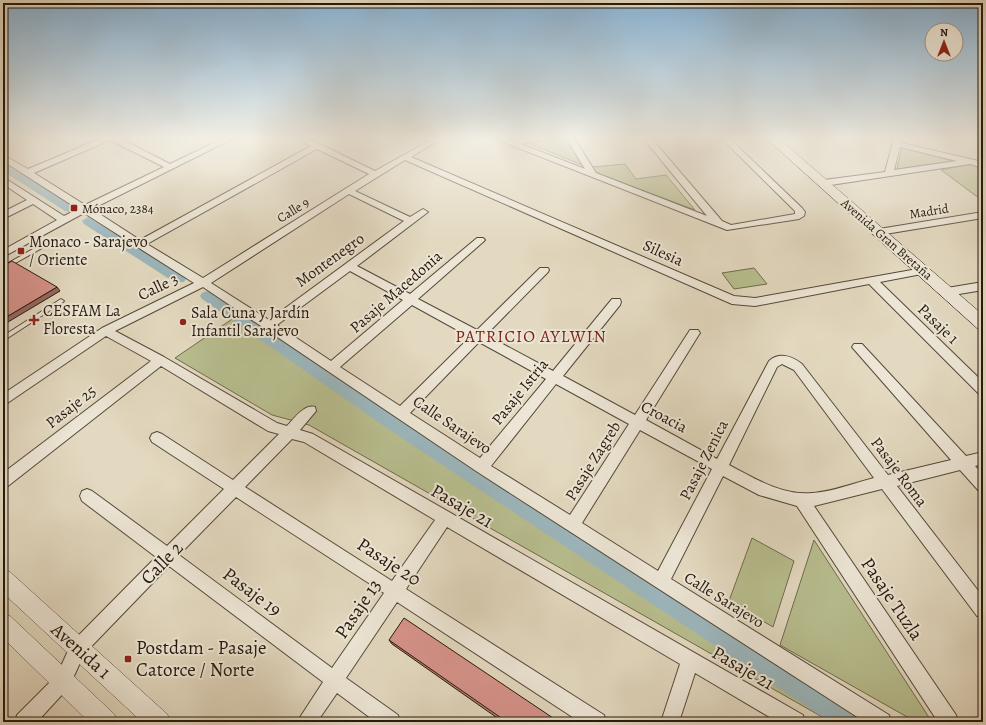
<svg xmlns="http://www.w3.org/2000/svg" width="986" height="725" viewBox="0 0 986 725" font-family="Alegreya,serif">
  <rect width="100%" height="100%" fill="#e3d9c0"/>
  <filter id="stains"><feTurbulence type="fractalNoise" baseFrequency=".005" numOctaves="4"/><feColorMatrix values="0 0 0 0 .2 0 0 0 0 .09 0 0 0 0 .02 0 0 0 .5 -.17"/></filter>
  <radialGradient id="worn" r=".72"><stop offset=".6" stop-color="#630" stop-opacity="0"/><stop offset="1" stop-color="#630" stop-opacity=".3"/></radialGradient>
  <g fill="#b8be8f" stroke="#6e6c4e">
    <path d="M559 138H564L587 167 528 143Z"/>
    <path d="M902 147 952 161 897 169Z"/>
    <path d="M625 164 636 179 666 175 695 210 596 173 593 167Z"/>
    <path d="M971 164 983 168V201L941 170Z"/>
    <path d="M754 268 767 284 734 289 722 273Z"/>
    <path d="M238 315 866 722H831L309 425 272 415 175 358Z"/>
    <path d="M752 538 794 561 773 627 729 601Z"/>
    <path d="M814 540 932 722H916L780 645Z"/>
  </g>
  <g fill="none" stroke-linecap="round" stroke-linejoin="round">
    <g fill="#9cb7be" fill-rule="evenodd">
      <path d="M3 163 7 164 75 208 69 212 65 211 3 171Z"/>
      <path d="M88 217 184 276 186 279 184 282H174L84 224 82 221Z"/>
      <path d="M207 291 212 293 403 421 861 713 864 722H830L391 431 202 299 200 296 202 293Z"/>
    </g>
    <defs>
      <g id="service">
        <path d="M40 245 42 247V248L3 270V266Z"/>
        <path d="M61 299 64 301 63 302 3 341V336Z"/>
      </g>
      <g id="minor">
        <path d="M102 138H119L170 164 224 138H234L92 209 140 240 311 146 297 138H307L375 171 434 138H443L411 157 734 296 755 298 923 268 927 269 928 271 927 273 880 282 983 382V395L979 394 869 284 755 306 732 304 405 160 355 191 410 217 423 209 428 212 357 266 410 294 477 238H483L485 240 483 242 418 299 477 330 540 268H548L549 270 548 272 486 335 553 371 612 299H620L621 302 620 305 563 376 635 415 690 330H698L700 333 698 336 646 420 717 459 769 361C779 352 792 356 802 364L888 475 951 460 852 347 854 344H862L966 456 983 452V464L975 466 983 475V491L978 490 960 470 897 486 983 597V618L977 616 882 489 814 506 956 715 958 722H938L797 506 759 495 723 476 671 579 889 715 891 722H865L476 471 203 287 115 331 164 357 277 423 287 426C294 419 304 404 315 407L316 411 300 430 313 434 803 715 805 722H778L695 673 679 722H661L680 664 447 527 406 589 604 715 606 722H580L397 602 346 678 398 715 400 722H376L337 693 317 722H297L323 682 169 566 84 654 69 687 37 722H15L17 715 57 675 72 642 156 557 82 501 80 496 82 491 87 489 92 491 167 546 224 489 152 442 150 438 152 434 157 432 162 434 233 480 279 434 268 431 161 366 8 486 3 487V473L151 361 106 336 3 406V394L102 328 194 283 84 213 3 257V250L57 220 33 204 3 219V212L27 200 3 184V177L64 216 78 209 3 161V155L28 169ZM110 140 164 167 85 205 34 173ZM317 149 369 174 203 278 147 244ZM349 194 404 221 269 320 211 283ZM350 271 403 300 331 361 277 325ZM412 305 470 337 400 406 340 367ZM479 342 546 379 480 458 410 413ZM782 364 794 370 874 478C854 483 832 492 812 493 782 496 754 478 729 465L777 367ZM556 384 629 424 570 515 491 466ZM640 430 712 469 658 571 582 523ZM292 439 304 442 435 520 392 581 245 487ZM236 497 384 593 332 668 179 555Z"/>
        <path d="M493 138C501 137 508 142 515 141 523 140 531 138 540 138L539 140 521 144 585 169 566 138H574L596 173 707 216 643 138H651L722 221 731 225 795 214V211L721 138H729L802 208 805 212 804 216 799 219 727 230Z"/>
        <path d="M894 138H902L901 143 983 162V168L970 164 824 186 820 183 824 180 885 172ZM900 147 957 161 894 170Z"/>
        <path d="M983 212V218L879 235 874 232 879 229Z"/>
        <path d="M983 282V290L947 296 942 292 947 288Z"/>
      </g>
      <g id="tertiary">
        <path d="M3 569 10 572 167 714 171 722H142L3 593Z"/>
        <path d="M3 613 10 616 114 714 118 722H89L3 638Z"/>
      </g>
      <path id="secondary" d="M766 138H778L983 315V330L977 328Z"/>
    </defs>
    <use href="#service" stroke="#544939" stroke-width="2"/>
    <use href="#minor" stroke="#544939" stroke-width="2"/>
    <use href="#tertiary" stroke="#544939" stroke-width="1"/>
    <use href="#secondary" stroke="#25190c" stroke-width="1"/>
    <use href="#service" fill="#ede6d6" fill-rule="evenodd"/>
    <use href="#minor" fill="#ede6d6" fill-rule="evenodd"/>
    <use href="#tertiary" fill="#ede6d6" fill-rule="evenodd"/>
    <use href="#secondary" fill="#ede6d6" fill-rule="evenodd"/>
  </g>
  <path fill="#b97e78" stroke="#25190c" d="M389 640 559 722H503L392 644Z"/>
  <path fill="#966761" stroke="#25190c" d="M57 287 60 291 3 325V319Z"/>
  <g fill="#d7938b" stroke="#25190c">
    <path d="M12 261 57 287 3 319V266Z"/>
    <path d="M404 618 559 722H507L389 640Z"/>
    <path d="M344 719 347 722H342Z"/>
  </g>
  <linearGradient id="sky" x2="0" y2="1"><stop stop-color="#89b5d7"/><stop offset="0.58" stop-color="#f2eee3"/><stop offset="1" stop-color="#f2eee3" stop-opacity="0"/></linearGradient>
  <rect width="986" height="239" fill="url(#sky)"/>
  <g fill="#8f2418" stroke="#ede6d6" stroke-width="1.5">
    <rect x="70" y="204" width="8" height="8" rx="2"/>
    <rect x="17" y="247" width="8" height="8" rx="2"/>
    <path d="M32 314h4v4h4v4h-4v4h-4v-4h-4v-4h4z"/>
    <circle cx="183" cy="322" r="4"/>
    <rect x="124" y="655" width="8" height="8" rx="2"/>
  </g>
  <g text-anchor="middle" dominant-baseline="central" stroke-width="4" stroke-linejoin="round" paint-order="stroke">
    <g font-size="13" fill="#25190c" stroke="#ede6d6" text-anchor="start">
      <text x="82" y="208">Mónaco, 2384</text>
    </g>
    <g font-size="13" fill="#25190c" stroke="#ede6d6">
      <text transform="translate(293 210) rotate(-32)">Calle 9</text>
      <text transform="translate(929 211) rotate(-9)">Madrid</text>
      <text transform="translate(887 239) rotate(41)">Avenida Gran Bretaña</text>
    </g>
    <g font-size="16" fill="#25190c" stroke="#ede6d6" text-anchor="start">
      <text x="29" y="242">Monaco - Sarajevo<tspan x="29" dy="18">/ Oriente</tspan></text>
      <text x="43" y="311">CESFAM La<tspan x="43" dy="18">Floresta</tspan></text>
      <text x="191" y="313">Sala Cuna y Jardín<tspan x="191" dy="18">Infantil Sarajevo</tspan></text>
    </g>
    <g font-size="16" fill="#25190c" stroke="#ede6d6">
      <text transform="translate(663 253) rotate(24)">Silesia</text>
      <text transform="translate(330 260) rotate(-36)">Montenegro</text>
      <text transform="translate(158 287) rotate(-26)">Calle 3</text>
      <text transform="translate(396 292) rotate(-41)">Pasaje Macedonia</text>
      <text transform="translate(938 324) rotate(44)">Pasaje 1</text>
      <text transform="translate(520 392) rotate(-51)">Pasaje Istria</text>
      <text transform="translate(71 407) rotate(-38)">Pasaje 25</text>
      <text transform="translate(664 417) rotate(28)">Croacia</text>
      <text transform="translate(452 425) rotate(34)">Calle Sarajevo</text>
      <text transform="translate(704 460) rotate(-63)">Pasaje Zenica</text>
      <text transform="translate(593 461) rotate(-58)">Pasaje Zagreb</text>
      <text transform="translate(899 472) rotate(53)">Pasaje Roma</text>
      <text transform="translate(724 600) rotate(32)">Calle Sarajevo</text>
    </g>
    <g font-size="17" letter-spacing="1" fill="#7a1f14" stroke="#ede6d6">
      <text x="531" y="336">PATRICIO AYLWIN</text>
    </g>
    <g font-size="19" fill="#25190c" stroke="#ede6d6">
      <text transform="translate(462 506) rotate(30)">Pasaje 21</text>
      <text transform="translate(389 562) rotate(33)">Pasaje 20</text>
      <text transform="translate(162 563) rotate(-46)">Calle 2</text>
      <text transform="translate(252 592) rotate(37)">Pasaje 19</text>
      <text transform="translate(892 599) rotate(56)">Pasaje Tuzla</text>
      <text transform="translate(358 609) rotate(-56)">Pasaje 13</text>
      <text transform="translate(81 651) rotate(42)">Avenida 1</text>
      <text transform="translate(743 668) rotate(30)">Pasaje 21</text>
    </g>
    <g font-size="19" fill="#25190c" stroke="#ede6d6" text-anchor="start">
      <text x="136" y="648">Postdam - Pasaje<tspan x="136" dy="22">Catorce / Norte</tspan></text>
    </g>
  </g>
  <rect width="986" height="725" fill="none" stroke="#e3d9c0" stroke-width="16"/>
  <rect x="4" y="4" width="978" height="717" fill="none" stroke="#25190c" stroke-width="2"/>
  <rect x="8" y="8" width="970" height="709" fill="none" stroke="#25190c"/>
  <g transform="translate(944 42)"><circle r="19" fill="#ede6d6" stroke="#9d9485"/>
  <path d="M0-3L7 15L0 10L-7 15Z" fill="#8f2418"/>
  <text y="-6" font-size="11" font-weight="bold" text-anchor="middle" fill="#25190c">N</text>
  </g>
  <rect width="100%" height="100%" filter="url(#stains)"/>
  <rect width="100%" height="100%" fill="url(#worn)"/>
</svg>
